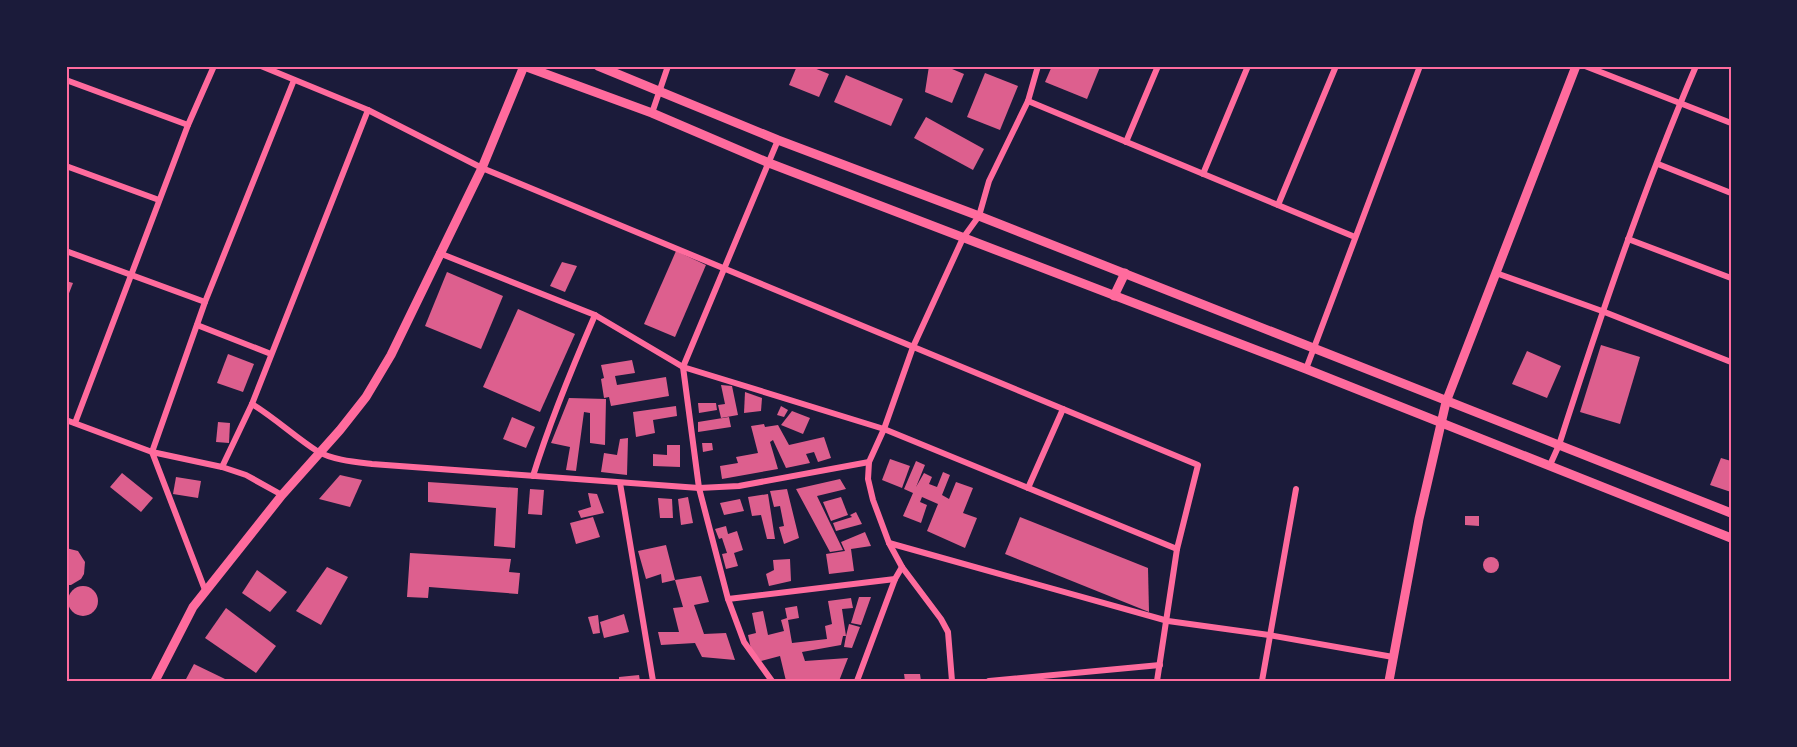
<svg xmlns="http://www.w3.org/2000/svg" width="1797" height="747" viewBox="0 0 1797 747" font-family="'Sofia Sans Condensed',sans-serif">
  <rect width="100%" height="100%" fill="#1b1b3a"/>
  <g fill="#dd5f8e">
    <path d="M797 66H809L829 74 819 97 789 85Z"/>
    <path d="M929 66H945L964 74 952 103 925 92Z"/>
    <path d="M1052 66 1100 67 1087 99 1045 82Z"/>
    <path d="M985 73 1018 86 1000 130 967 117Z"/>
    <path d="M846 75 903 99 891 126 834 102Z"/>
    <path d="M926 117 984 149 973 170 914 138Z"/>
    <path d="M676 251 706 265 675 337 644 324Z"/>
    <path d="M562 262 577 266 565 292 550 286Z"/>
    <path d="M447 272 503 296 481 349 425 326Z"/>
    <path d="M66 281 73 283 66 301Z"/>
    <path d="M518 309 575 334 540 412 483 387Z"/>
    <path d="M1601 345 1640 357 1620 424 1580 412Z"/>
    <path d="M1527 351 1561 366 1547 398 1512 384Z"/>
    <path d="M228 354 254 364 243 392 217 383Z"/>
    <path d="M632 360 635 373 615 376 617 385 666 377 669 396 611 406 609 397 604 398 601 379 604 378 601 365Z"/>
    <path d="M721 385 732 386 738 415 721 418 718 405 725 404Z"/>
    <path d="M745 392 762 398 761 411 744 413Z"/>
    <path d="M569 398 606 399 605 445 590 443V413L584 412 576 471 566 470 570 447 551 443Z"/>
    <path d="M698 403H716L717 410 699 413Z"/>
    <path d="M676 406 677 416 653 420 655 433 636 437 633 412Z"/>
    <path d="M781 406 788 410 784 417 777 415Z"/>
    <path d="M792 411 810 418 803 434 781 425Z"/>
    <path d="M512 417 535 427 526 448 503 439Z"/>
    <path d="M729 417 731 427 698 432V422Z"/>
    <path d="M218 422 230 423 229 443 216 442Z"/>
    <path d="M764 424 765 427 778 425 789 445 824 437 831 458 818 462 814 452 806 454 810 463 786 468 773 440 770 442 778 469 722 479 720 466 738 463 736 457 758 453 751 426Z"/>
    <path d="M628 438 627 475 601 472 604 453 617 455 620 439Z"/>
    <path d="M702 443H712L713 450 703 452Z"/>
    <path d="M667 445H680V467L653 466V454L667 455Z"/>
    <path d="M1721 458 1731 461V492L1710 485Z"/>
    <path d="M890 459 910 466 902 488 882 480Z"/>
    <path d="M916 461 925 465 916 487 924 473 932 477 929 484 937 487 943 472 950 475 942 495 949 499 956 482 973 488 963 513 977 518 965 548 927 531 938 504 922 497 920 502 927 505 921 523 903 516 913 493 904 489Z"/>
    <path d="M122 473 153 498 141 512 110 487Z"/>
    <path d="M340 475 362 480 350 507 319 499Z"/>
    <path d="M176 477 201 481 198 498 173 494Z"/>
    <path d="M840 479 846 489 817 496 843 550 830 552 796 489Z"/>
    <path d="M428 482 518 488 515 548 494 546 496 508 428 502Z"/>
    <path d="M530 489 544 490 542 515 528 514Z"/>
    <path d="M787 489 799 538 784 544 779 527 784 526 780 506 774 507 770 491Z"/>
    <path d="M588 493 597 494 604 513 581 518 578 511 591 507Z"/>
    <path d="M768 494 775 539H767L761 515 752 516 748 497Z"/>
    <path d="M688 497 693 523 681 525 678 499Z"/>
    <path d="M841 497 848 515 831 521 823 502Z"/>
    <path d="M658 498 672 499 673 518H660Z"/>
    <path d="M740 499 744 511 724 515 720 503Z"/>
    <path d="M856 512 862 524 836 531 833 523 852 517 850 515Z"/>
    <path d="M1465 516H1479V526L1465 525Z"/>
    <path d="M593 517 600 537 576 544 570 523Z"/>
    <path d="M1020 517 1148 568 1149 612 1005 554Z"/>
    <path d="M726 526 728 534 737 531 743 550 734 553 738 566 726 569 722 554 727 553 722 538 719 539 715 529Z"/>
    <path d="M865 532 871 546 851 549 854 571 829 574 826 554 845 551 841 542Z"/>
    <path d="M666 545 675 580 662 583 661 574 646 579 638 551Z"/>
    <path d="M66 548 78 551 85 562 84 574 81 579 71 585H66Z"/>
    <path d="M410 553 511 559 509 572 520 573 518 594 429 587 428 598 407 597Z"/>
    <circle cx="1491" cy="565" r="8"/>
    <path d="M790 559 791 581 769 586 766 574 774 570 773 560Z"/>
    <path d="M327 567 348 577 321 625 296 611Z"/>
    <path d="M257 570 287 592 270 612 242 593Z"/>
    <path d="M701 576 709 602 694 605 704 634 726 633 735 660 702 657 695 643 661 645 658 632H679L673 608 683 607 675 580Z"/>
    <circle cx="83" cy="601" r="15"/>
    <path d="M859 597H871L861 625 851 623Z"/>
    <path d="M851 598 853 608 842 609 846 636 849 624 860 627 852 648 844 647 846 636H843L841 645 802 652 805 661 848 658 839 681H786L780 656 761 661 751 649 748 635 756 633 752 613 763 611 768 635 784 631 781 620 787 618 785 608 797 606 799 618 788 620 792 643 827 639 825 626 832 624 828 601Z"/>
    <path d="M226 608 276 646 256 673 205 638Z"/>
    <path d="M624 614 629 632 604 638 600 622Z"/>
    <path d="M598 615 600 633 593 634 588 617Z"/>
    <path d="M194 664 225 679 224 681H191L186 679Z"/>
    <path d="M904 674H920L921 681H905Z"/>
    <path d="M639 675 640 681H619V677Z"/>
  </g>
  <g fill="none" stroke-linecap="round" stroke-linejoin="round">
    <g stroke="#ff6b9d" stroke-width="6">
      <path d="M261 66 368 110 482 168 1198 465 1177 549 1157 681"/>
      <path d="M1585 66 1731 123"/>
      <path d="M66 80 188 125"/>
      <path d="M1028 101 1355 237"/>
      <path d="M652 113 668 66"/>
      <path d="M1126 142 1158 66"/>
      <path d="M1658 164 1731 193"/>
      <path d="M66 166 159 200"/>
      <path d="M1203 174 1248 66"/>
      <path d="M1278 205 1336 66"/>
      <path d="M1628 239 1731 278"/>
      <path d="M66 251 205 302"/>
      <path d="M439 253 595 315 683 367 884 429 1177 549"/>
      <path d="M1496 273 1602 311 1731 362"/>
      <path d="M197 325 271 354"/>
      <path d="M1306 369 1420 66"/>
      <path d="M252 404C275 418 295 437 317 451 332 460 355 462 372 464L699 488 739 486 869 462"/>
      <path d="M66 420 152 452 222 467 246 475 282 495"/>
      <path d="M75 423 188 125 214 66"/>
      <path d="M1550 465 1559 445C1600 317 1643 190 1696 66"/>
      <path d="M222 467 252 404 368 110"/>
      <path d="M533 476C550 421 572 368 595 315"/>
      <path d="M620 483 653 681"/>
      <path d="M1028 488 1063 409"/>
      <path d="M889 543 1168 621 1269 635 1393 657"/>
      <path d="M205 590 152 452 205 302 294 80"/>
      <path d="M728 599 895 579"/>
      <path d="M772 681 744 642 728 599 699 488 683 367 778 140"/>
      <path d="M857 681 895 579 902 567"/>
      <path d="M952 681 948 632 941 619 902 567 889 543 873 500 868 479 869 462 884 429 913 347 963 238 979 216 989 181 1028 101 1038 66"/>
      <path d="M989 681 1160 665"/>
      <path d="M1262 681 1296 489"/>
    </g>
    <g stroke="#ff6b9d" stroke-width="9">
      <path d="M524 66 652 113 769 163 1306 369 1731 538"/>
      <path d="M598 66 778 140 979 216 1731 513"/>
      <path d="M1114 296 1125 273"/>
      <path d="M155 681 193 607 282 495 340 430 366 397 391 355 482 168 524 66"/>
      <path d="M1389 681 1419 519 1446 402 1576 66"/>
    </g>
  </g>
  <rect width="1797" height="747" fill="none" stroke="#1b1b3a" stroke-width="135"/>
  <rect x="68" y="68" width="1662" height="612" fill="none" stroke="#ff6b9d" stroke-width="2"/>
</svg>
